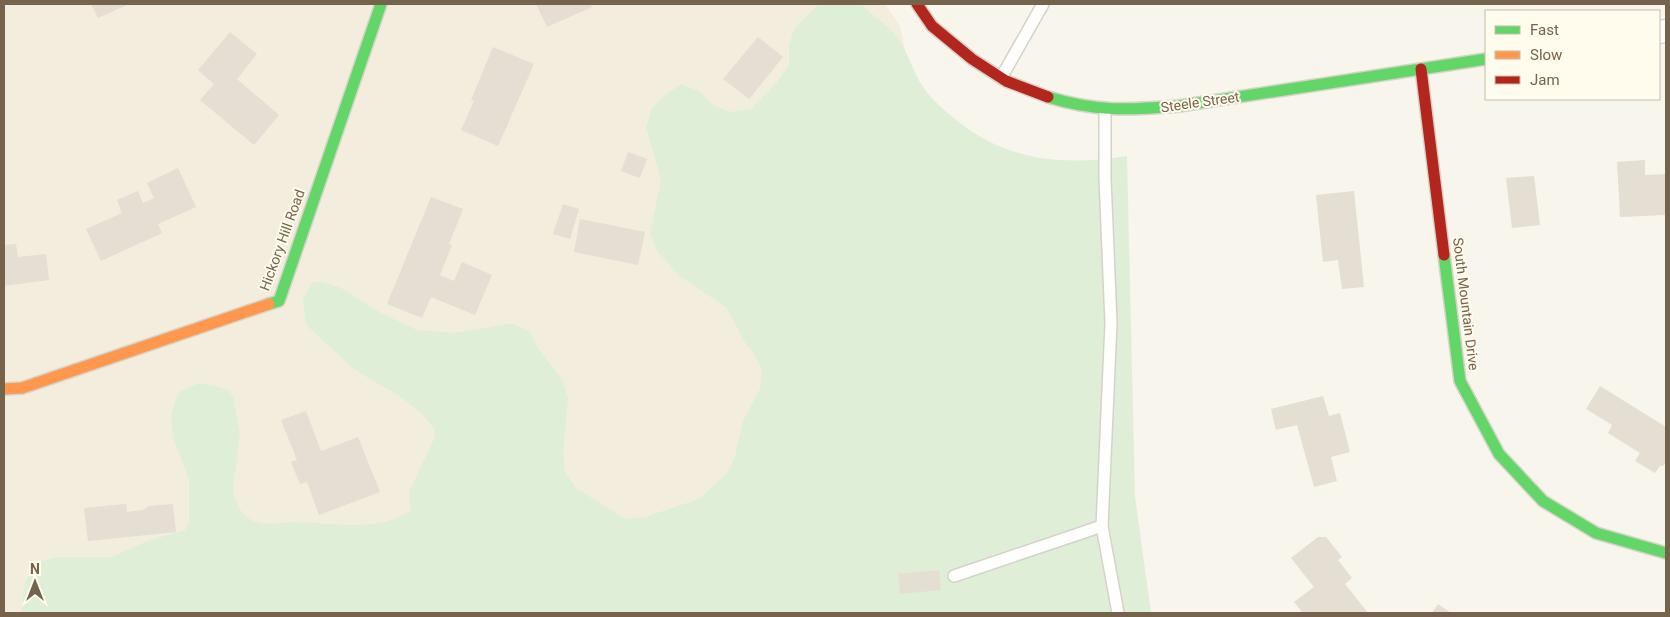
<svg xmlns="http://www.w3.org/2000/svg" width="1670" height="617" viewBox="0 0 1670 617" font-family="Roboto,sans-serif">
  <rect width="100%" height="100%" fill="#f7f5ec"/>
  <path fill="#f2eddc" d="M4 4H885L900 26 908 67 914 524 358 613H4Z"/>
  <path fill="#dfefd7" d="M819 4H860C872 14 887 25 897 37 908 52 913 72 923 87 932 100 944 110 955 119 1007 162 1064 166 1127 156L1135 496 1151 613H21L25 583 33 567 41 561 60 557H112L147 541 185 530 189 522V480L173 437 171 418 175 400 181 391 199 383 227 389 233 396 240 434 233 491C235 500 240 513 248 518 262 527 278 523 293 522 331 522 378 534 411 510L409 492 434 439 435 430 423 415 401 397 355 370 306 325 303 298 313 282H323L341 288 381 313 417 330 455 333 512 323 530 332 538 348 562 379 568 398 563 454 565 472 576 488 625 519 645 517 699 499 727 473 735 457 743 421 760 389 762 371 755 355 744 341 727 308 681 277 657 251 650 234 661 180 646 127 652 109 665 95 681 84 699 91 713 105 731 112 751 109 778 81 789 65V46L794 29Z"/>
  <g fill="#e4ded3">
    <path d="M91 4H129L98 18Z"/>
    <path d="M536 4H591L592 7 547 27Z"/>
    <path d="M230 32 257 54 237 79 279 115 254 145 200 100 214 84 198 70Z"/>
    <path d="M758 37 783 57 749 99 723 79Z"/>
    <path d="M493 47 534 64 498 146 461 130 474 101 471 100Z"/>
    <path d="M628 152 647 159 640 178 621 171Z"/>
    <path d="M1645 160V175L1666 174V215L1620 217 1617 162Z"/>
    <path d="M178 168 196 207 158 224 162 233 101 261 86 229 122 213 117 200 138 191 143 203 154 198 147 183Z"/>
    <path d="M1534 176 1540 225 1512 228 1506 178Z"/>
    <path d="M1354 191 1364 287 1342 289 1338 260 1323 262 1316 195Z"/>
    <path d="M431 197 463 209 449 244 452 245 440 275 454 281 462 262 492 275 475 315 431 297 422 318 387 304Z"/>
    <path d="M563 204 579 209 570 239 553 234Z"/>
    <path d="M580 219 645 232 638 265 574 252Z"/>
    <path d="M16 244 18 257 46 254 49 280 4 286V245Z"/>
    <path d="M1600 386 1666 427V461L1663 466H1660L1655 473 1635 461 1640 453 1608 433 1612 425 1586 409Z"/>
    <path d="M1323 396 1329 416 1340 413 1350 452 1331 457 1337 481 1314 487 1297 425 1276 430 1271 409Z"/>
    <path d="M306 411 321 451 358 437 380 492 319 515 307 482 300 484 291 462 297 460 281 420Z"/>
    <path d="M126 504 127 512 143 510 149 506 173 504 176 532 88 541 84 508Z"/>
    <path d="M1318 537H1326L1342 557 1338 560 1352 578 1345 584 1368 613H1303L1294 602 1314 587 1291 558Z"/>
    <path d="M939 570 941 590 900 594 898 574Z"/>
    <path d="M1438 604 1451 613H1432Z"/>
  </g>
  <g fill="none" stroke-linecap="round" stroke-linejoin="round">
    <defs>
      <g id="lane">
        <path d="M1001 78 1043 4"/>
        <path d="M1105 109V178L1111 323 1102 526 1118 613"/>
        <path d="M954 576 1102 526"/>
      </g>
      <path id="street" d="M1659 32 1666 31"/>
      <g id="fast">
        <path d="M1048 97C1096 112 1129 110 1179 106L1486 59"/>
        <path d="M1444 255 1460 381 1499 454 1543 501 1596 533 1666 553"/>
        <path d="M269 304 279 301 381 4"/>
      </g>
      <path id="slow" d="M4 389 22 388 269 304"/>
      <g id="jam">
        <path d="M917 4 932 26 972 59 1006 81 1048 97"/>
        <path d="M1421 69 1444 255"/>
      </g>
    </defs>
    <use href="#lane" stroke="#d6d2ca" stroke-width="14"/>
    <use href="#street" stroke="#d6d2ca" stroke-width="25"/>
    <use href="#fast" stroke="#d7d2ca" stroke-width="14"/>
    <use href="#slow" stroke="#d7d2ca" stroke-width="14"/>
    <use href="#jam" stroke="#d7d2ca" stroke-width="14"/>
    <use href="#lane" stroke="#fefefc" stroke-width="11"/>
    <use href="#street" stroke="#fefefc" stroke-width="22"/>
    <use href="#fast" stroke="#63d668" stroke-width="11"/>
    <use href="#slow" stroke="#ff974d" stroke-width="11"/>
    <use href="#jam" stroke="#b3261e" stroke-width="11"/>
  </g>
  <g text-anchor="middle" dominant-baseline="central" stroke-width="4" stroke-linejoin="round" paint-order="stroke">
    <g font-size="14" fill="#76634b" stroke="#fffbed">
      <text transform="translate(1200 102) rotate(-8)">Steele Street</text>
      <text transform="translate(282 240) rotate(-70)">Hickory Hill Road</text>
      <text transform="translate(1466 304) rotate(83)">South Mountain Drive</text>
    </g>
  </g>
  <rect width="1670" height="617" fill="none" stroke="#76634b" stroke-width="10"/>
  <rect x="1485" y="10" width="175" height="90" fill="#fffbed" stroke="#c8beac"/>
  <rect x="1495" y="26" width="25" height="8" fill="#63d668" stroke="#c8beac"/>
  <text x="1530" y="35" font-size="15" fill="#76634b">Fast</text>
  <rect x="1495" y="51" width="25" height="8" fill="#ff974d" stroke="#c8beac"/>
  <text x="1530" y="60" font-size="15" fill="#76634b">Slow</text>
  <rect x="1495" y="76" width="25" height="8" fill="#b3261e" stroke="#c8beac"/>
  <text x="1530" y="85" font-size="15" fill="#76634b">Jam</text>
  <g transform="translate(35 582)" stroke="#fffbed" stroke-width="4" paint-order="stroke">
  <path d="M0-4L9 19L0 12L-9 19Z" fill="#76634b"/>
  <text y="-8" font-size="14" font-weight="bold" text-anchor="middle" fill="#76634b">N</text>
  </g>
</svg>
